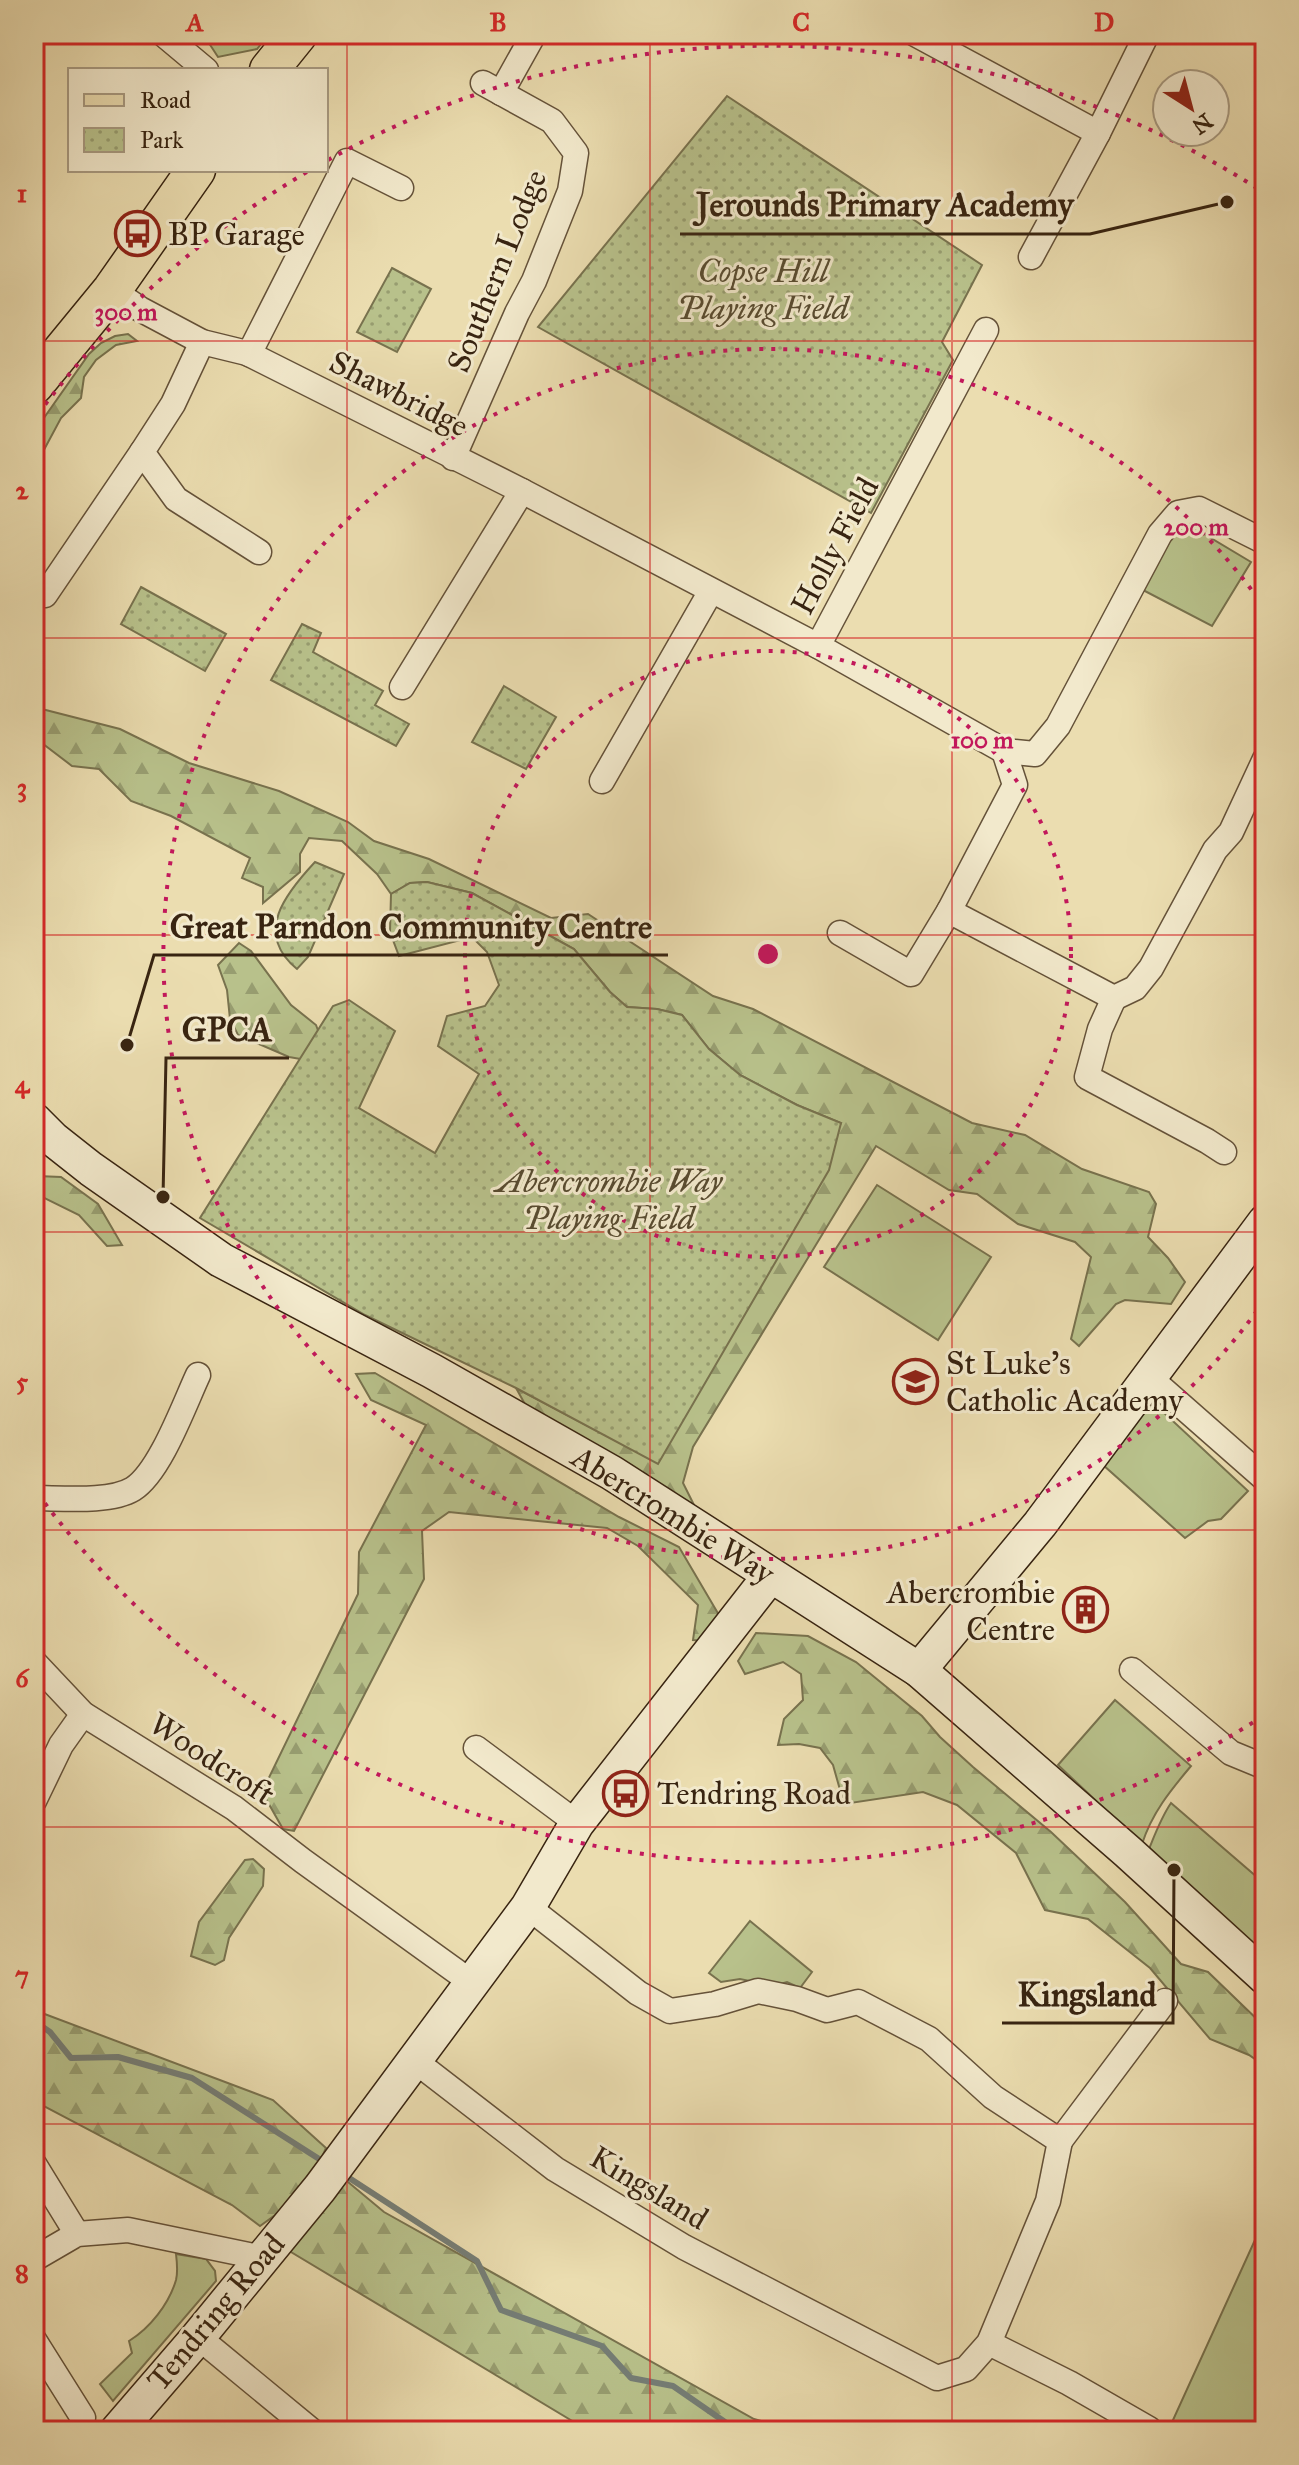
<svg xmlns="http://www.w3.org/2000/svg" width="1299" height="2465" viewBox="0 0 1299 2465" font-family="'IM FELL Great Primer',serif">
  <defs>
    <pattern id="forest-firs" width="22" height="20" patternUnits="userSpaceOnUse" patternTransform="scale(2)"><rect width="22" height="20" fill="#b8c18b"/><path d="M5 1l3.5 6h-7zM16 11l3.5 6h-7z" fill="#979d70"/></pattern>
    <pattern id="park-dots" width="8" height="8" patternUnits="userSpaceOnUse" patternTransform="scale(2)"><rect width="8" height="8" fill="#b8c18b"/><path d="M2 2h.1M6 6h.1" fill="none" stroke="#979d70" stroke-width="1.8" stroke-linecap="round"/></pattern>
  </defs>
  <rect width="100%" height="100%" fill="#ebddb0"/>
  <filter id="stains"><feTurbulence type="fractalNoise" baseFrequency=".0025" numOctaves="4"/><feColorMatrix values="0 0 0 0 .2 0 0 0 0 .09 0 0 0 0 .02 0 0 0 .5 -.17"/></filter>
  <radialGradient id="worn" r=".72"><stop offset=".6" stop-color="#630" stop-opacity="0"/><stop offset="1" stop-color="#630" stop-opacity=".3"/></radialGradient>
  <g fill="#b8c18b" stroke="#78724e" stroke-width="2">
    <path d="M203 34H269L257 49 218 57Z"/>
    <path d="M1188 528 1204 534 1251 562 1212 626 1141 589 1168 540Z"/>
    <path d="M877 1185 991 1257 938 1340 824 1267Z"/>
    <path d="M1151 1405 1160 1409 1248 1491 1221 1519 1208 1521 1185 1538 1102 1464 1143 1408Z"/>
    <path d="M1115 1700 1191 1766C1170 1791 1152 1813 1142 1844L1058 1765Z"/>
    <path d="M1171 1803 1265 1884V1955L1142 1865C1152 1844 1158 1822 1171 1803Z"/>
    <path d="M750 1921 812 1972 800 1988 787 1982 773 1986 740 1979 721 1982 709 1973Z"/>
    <path d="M1265 2218V2431H1168Z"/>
    <path d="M176 2254 206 2259 215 2271 216 2281 113 2401 100 2384 132 2353 129 2341C150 2328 169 2304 176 2280 178 2272 177 2262 176 2254Z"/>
  </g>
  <g fill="url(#forest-firs)" stroke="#78724e" stroke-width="2">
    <path d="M128 334 137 341 116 345 96 360 84 377 81 398 61 418 38 461 40 478 34 479V432L89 354 101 343 115 336Z"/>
    <path d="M34 707 120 729 189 763 279 791 348 822 374 841 429 859 551 918 588 914 713 996 753 1009 972 1123 1025 1135 1082 1169 1149 1192 1156 1204 1148 1237 1168 1258 1185 1282 1171 1304 1125 1300 1116 1304 1079 1346 1071 1339 1091 1257 1075 1242 1018 1224 977 1194 949 1190 876 1146 693 1447 683 1483 694 1505 526 1406 516 1388 658 1463 841 1123 797 1105 740 1075 709 1049 682 1015 657 1009 627 1007 610 992 574 949 472 893 427 882 410 883 391 894 377 874 342 841 309 838 300 854V872L263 903V887L242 878 250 858 171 816 131 801 99 769 72 766 34 737Z"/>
    <path d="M239 943 251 951 291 1005 316 1025 326 1052 312 1061 289 1057 238 1035 230 1019 227 990 218 965Z"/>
    <path d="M34 1173 37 1176 61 1177 98 1204 122 1245 107 1246 79 1215 34 1193Z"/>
    <path d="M375 1373 619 1517 679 1547 719 1615 705 1641 693 1640 698 1605 638 1546 607 1528 449 1512 422 1531 424 1579 294 1831 283 1829 262 1792 358 1594 359 1552 426 1425 371 1400 356 1374Z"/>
    <path d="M756 1633 808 1636 856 1662 922 1716 940 1737 973 1767 1051 1832 1125 1902 1181 1964 1208 1972 1265 2027V2066L1249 2055 1210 2039 1150 1968 1088 1919 1045 1910 1016 1853 957 1805 923 1792 844 1804 833 1765 820 1748 799 1744 778 1745 784 1719 803 1700 801 1674 783 1662 745 1674 738 1661Z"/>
    <path d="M253 1859 264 1869 263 1886 229 1938 224 1960 215 1965 191 1956 199 1922 245 1860Z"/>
    <path d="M34 2010 273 2100 326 2148 307 2192 260 2226 232 2205 34 2101Z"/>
    <path d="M342 2177 384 2212 754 2419 797 2431H589L286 2249Z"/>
  </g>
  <g fill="url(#park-dots)" stroke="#78724e" stroke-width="2">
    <path d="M727 96 982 265 942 342 953 360 871 513 538 327Z"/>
    <path d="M392 268 431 289 397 352 357 332Z"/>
    <path d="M141 587 226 634 205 671 121 624Z"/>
    <path d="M302 624 321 633 313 652 383 691 375 705 409 724 396 746 271 680Z"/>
    <path d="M504 686 556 717 526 769 472 742Z"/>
    <path d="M315 862 344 874 308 957 297 969C253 933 286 893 315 862Z"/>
    <path d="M427 882 472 893 574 949 610 992 627 1007 657 1009 682 1015 709 1049 740 1075 797 1105 841 1123 829 1170 658 1464 516 1388 365 1315 200 1218 333 1006 349 1000 395 1031 359 1108 435 1153 479 1074 438 1046 447 1016 485 1006 499 985 487 952 472 937 399 956 390 932 391 894 410 883Z"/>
  </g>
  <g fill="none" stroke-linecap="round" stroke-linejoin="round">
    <g stroke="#757d75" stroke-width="6">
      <path d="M34 2021 50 2032 71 2058 118 2057 192 2078 327 2164"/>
      <path d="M343 2174 477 2261 501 2310 602 2346 631 2378 673 2386 738 2431"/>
    </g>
    <defs>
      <g id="street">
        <path d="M163 34 206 70"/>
        <path d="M915 34 1098 133"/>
        <path d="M501 93 534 34"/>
        <path d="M1031 257 1098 133 1147 34"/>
        <path d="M112 290 140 309 202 342 247 353 522 491 818 646"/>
        <path d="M986 330 818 646 1004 751 1035 754 1058 726 1160 534 1178 513 1199 509 1265 542"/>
        <path d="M202 342 173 404 142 452 176 499 259 552"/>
        <path d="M249 354 347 161 401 188"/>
        <path d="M453 458 517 313 534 281 570 191 576 153 552 121 483 83"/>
        <path d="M45 595 142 452"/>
        <path d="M402 687 522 491"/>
        <path d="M602 781 711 591"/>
        <path d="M949 911 1114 998 1135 988 1151 968 1215 850 1231 832 1265 759"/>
        <path d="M840 933 911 974 949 911 1015 785 1004 751"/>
        <path d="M1114 998 1100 1029 1087 1077 1207 1141 1224 1152"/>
        <path d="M1150 1378 1265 1479"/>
        <path d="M34 1498C61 1498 110 1503 133 1489 160 1472 184 1405 198 1375"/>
        <path d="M34 1662 83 1714 234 1808 303 1861 471 1982"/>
        <path d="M1132 1670 1231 1753 1265 1767"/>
        <path d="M476 1748 577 1823"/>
        <path d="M34 1801 61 1745 83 1714"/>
        <path d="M415 2061 555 2169 684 2247 937 2378 966 2369 989 2343 1048 2201 1060 2141 993 2097 929 2039 858 2002 827 2010 797 1999 758 1991 715 2004 670 2011 638 1993 528 1907"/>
        <path d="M1060 2141 1165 2001"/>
        <path d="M34 2164 77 2234"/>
        <path d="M34 2259 77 2234 128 2230 263 2258"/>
        <path d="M198 2337 312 2431"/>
        <path d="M34 2340 83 2418"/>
        <path d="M989 2343 1069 2383 1149 2429"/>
      </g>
      <g id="secondary">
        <path d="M34 1120 53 1139 91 1169 221 1260 432 1371 612 1473 919 1670 1128 1852 1265 1977"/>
        <path d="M919 1670 1040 1524 1265 1222"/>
        <path d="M117 2431 198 2337 320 2188 528 1907 577 1823 770 1576"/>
      </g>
      <g id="primary">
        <path d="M269 70 298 34"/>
        <path d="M34 385 112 290 196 170"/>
      </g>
    </defs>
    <use href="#street" stroke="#655239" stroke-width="27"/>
    <use href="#secondary" stroke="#382411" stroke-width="37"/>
    <use href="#primary" stroke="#382411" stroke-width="41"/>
    <use href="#street" stroke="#f2e9cc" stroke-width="24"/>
    <use href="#secondary" stroke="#f2e9cc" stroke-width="34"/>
    <use href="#primary" stroke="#ebddb0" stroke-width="38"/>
  </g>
  <path fill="none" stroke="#d62828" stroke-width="2" stroke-opacity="0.55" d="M347 34V2431M650 34V2431M952 34V2431M34 341H1265M34 638H1265M34 935H1265M34 1232H1265M34 1530H1265M34 1827H1265M34 2124H1265"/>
  <g fill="none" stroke="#c2185b" stroke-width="4" stroke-dasharray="4 8">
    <circle cx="768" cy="954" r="303"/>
    <path d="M1264 1301A605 605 0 1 1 1264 607"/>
    <path d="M1263 1716A908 908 0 0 1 38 1494M38 414A908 908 0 0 1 307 172M328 160A908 908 0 0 1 1263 192"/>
  </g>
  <defs>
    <symbol id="bus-ring" viewBox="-11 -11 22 22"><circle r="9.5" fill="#f2e9cc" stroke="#8f2418" stroke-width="1.5"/><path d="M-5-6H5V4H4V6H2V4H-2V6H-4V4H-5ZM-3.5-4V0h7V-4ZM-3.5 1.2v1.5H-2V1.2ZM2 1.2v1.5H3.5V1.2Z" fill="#8f2418"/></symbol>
    <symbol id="school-ring" viewBox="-11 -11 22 22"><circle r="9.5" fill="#f2e9cc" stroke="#8f2418" stroke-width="1.5"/><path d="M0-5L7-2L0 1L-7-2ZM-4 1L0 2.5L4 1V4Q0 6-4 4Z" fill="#8f2418"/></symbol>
    <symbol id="building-ring" viewBox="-11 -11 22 22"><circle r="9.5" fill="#f2e9cc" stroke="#8f2418" stroke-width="1.5"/><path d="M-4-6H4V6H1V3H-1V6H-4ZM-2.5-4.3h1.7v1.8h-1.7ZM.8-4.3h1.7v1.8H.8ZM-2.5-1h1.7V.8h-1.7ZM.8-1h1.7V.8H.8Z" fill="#8f2418"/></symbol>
  </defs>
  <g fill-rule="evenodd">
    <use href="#bus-ring" x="112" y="208" width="51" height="51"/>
    <use href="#school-ring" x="890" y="1356" width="51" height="51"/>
    <use href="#building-ring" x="1060" y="1584" width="51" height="51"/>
    <use href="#bus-ring" x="600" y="1768" width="51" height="51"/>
  </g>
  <g text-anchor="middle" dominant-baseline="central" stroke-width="6" stroke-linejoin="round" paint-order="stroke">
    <g font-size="32" fill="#382411" stroke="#f2e9cc" text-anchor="start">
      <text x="168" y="234">BP Garage</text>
      <text x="946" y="1363">St Luke's<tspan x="946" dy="37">Catholic Academy</tspan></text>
      <text x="1055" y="1592" text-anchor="end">Abercrombie<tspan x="1055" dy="37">Centre</tspan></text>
      <text x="657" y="1793">Tendring Road</text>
    </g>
    <g font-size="32" fill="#382411" stroke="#f2e9cc">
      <text transform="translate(497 271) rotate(-68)">Southern Lodge</text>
      <text transform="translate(399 394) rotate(27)">Shawbridge</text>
      <text transform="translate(835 546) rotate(-62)">Holly Field</text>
      <text transform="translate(673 1515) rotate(32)">Abercrombie Way</text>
      <text transform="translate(212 1759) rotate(33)">Woodcroft</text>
      <text transform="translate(649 2188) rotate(31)">Kingsland</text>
      <text transform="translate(216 2312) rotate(-50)">Tendring Road</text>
    </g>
    <g font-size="32" font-style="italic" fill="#584b30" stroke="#f2e9cc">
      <text x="763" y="271">Copse Hill<tspan x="763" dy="37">Playing Field</tspan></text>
      <text x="609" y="1181">Abercrombie Way<tspan x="609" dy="37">Playing Field</tspan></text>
    </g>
  </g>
  <circle cx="768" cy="954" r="12" fill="#c2185b" stroke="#f2e9cc" stroke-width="4"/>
  <g font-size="24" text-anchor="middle" font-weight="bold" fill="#c2185b" stroke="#f2e9cc" stroke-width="6" stroke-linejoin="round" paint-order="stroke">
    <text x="126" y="320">300 m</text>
    <text x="1196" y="535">200 m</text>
    <text x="982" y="748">100 m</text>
  </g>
  <path fill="none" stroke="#382411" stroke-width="3" d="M1227 202L1090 234H680M127 1045L154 955H668M163 1197L166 1058H289M1174 1870L1173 2023H1002"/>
  <g fill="#382411" stroke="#f2e9cc" stroke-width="3">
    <circle cx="1227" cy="202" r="8"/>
    <circle cx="127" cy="1045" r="8"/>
    <circle cx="163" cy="1197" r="8"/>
    <circle cx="1174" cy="1870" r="8"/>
  </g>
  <g font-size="34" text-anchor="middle" font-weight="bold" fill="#382411" stroke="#f2e9cc" stroke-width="6" stroke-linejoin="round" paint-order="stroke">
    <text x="885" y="216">Jerounds Primary Academy</text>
    <text x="411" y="938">Great Parndon Community Centre</text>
    <text x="227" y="1041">GPCA</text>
    <text x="1087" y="2006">Kingsland</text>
  </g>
  <rect width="1299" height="2465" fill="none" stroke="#ebddb0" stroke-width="88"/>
  <rect x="68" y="68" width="260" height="104" fill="#f2e9cc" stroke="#a89a81" stroke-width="2"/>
  <rect x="84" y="94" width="40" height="12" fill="#ebddb0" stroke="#a89a81" stroke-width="2"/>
  <text x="140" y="108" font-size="24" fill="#382411">Road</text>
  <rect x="84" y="128" width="40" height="24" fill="url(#park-dots)" stroke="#a89a81" stroke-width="2"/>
  <text x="140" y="148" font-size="24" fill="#382411">Park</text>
  <g transform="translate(1191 108) rotate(144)"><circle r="38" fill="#f2e9cc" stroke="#a89a81" stroke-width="2"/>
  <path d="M0-6L14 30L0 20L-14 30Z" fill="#8f2418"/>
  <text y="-12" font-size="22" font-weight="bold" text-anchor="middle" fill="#382411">N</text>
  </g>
  <rect x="44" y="44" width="1211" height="2377" fill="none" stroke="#d62828" stroke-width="3"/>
  <g font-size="26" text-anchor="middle" font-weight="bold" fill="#d62828">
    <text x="195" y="31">A</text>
    <text x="498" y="31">B</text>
    <text x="801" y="31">C</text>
    <text x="1104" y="31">D</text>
    <text x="22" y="202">1</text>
    <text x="22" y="499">2</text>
    <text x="22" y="796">3</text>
    <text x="22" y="1093">4</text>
    <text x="22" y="1390">5</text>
    <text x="22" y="1687">6</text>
    <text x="22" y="1984">7</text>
    <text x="22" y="2282">8</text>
  </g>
  <rect width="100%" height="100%" filter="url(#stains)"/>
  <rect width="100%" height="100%" fill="url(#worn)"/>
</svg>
